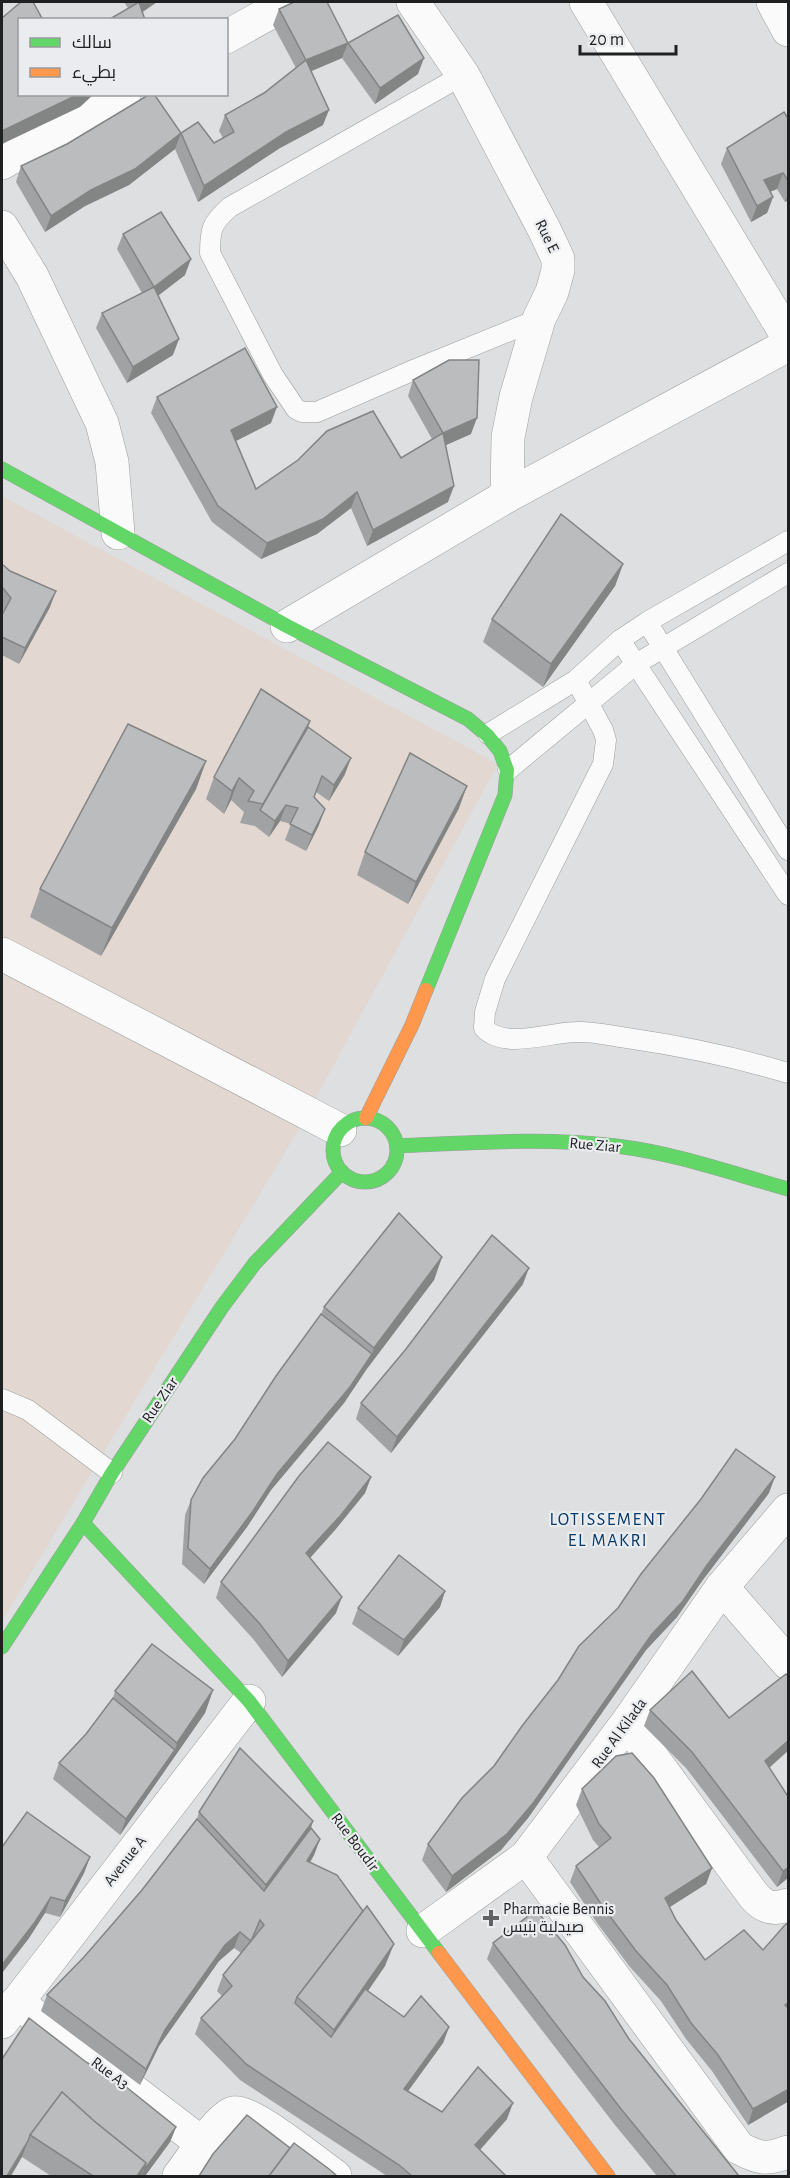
<svg xmlns="http://www.w3.org/2000/svg" width="790" height="2178" viewBox="0 0 790 2178" font-family="'Alegreya Sans',Cairo,sans-serif">
  <rect width="100%" height="100%" fill="#dddfe0"/>
  <path fill="#e2d7d1" d="M2 496 498 764 296 1134 2 1621Z"/>
  <g fill="none" stroke-linecap="round" stroke-linejoin="round">
    <defs>
      <g id="lane">
        <path d="M463 75 230 207C212 223 210 228 210 253L273 375 296 409 302 412H317L416 369 539 319"/>
        <path d="M647 622 788 850"/>
        <path d="M620 640 788 895"/>
        <path d="M576 680 603 730 606 740 603 764 495 979 485 1012 484 1028C504 1050 549 1032 577 1032 593 1031 611 1036 627 1038 682 1046 735 1057 788 1073"/>
        <path d="M488 734 576 680 620 640 647 622 788 541"/>
        <path d="M508 770 636 664 788 573"/>
        <path d="M2 1399 28 1410 112 1473"/>
      </g>
      <g id="street">
        <path d="M413 2 463 75 545 231 558 259V270L552 292 539 319 516 397 508 437 507 496"/>
        <path d="M586 2 788 337"/>
        <path d="M773 2 788 30"/>
        <path d="M226 37 289 2"/>
        <path d="M2 163 124 94"/>
        <path d="M2 227 32 276 102 423 112 462 118 533"/>
        <path d="M287 626 507 496 788 345"/>
        <path d="M2 954 340 1130"/>
        <path d="M722 1587 788 1663"/>
        <path d="M627 1723 754 1896C765 1908 773 1910 788 1905"/>
        <path d="M526 1857 739 2148C760 2159 766 2160 788 2152"/>
        <path d="M423 1931 526 1857 627 1723 722 1587 788 1510"/>
        <path d="M17 2002 203 2144"/>
        <path d="M2 2022 249 1701"/>
        <path d="M179 2176C190 2162 217 2119 233 2113 250 2108 318 2165 335 2176"/>
      </g>
      <g id="fast">
        <path d="M2 469 287 626 468 719 487 735 500 751 507 770 505 795 426 990"/>
        <circle cx="365" cy="1150" r="32"/>
        <path d="M397 1146C470 1143 543 1137 616 1146 675 1153 731 1173 788 1189"/>
        <path d="M83 1523 249 1701 439 1953"/>
        <path d="M2 1647 83 1523 112 1473 222 1307 255 1263 342 1172"/>
      </g>
      <g id="slow">
        <path d="M366 1118 412 1025 426 990"/>
        <path d="M439 1953 608 2176"/>
      </g>
    </defs>
    <use href="#lane" stroke="#9c9e9e" stroke-width="21"/>
    <use href="#street" stroke="#9c9e9e" stroke-width="34"/>
    <use href="#fast" stroke="#9c9e9e" stroke-width="15"/>
    <use href="#slow" stroke="#9c9e9e" stroke-width="15"/>
    <use href="#lane" stroke="#fafafa" stroke-width="20"/>
    <use href="#street" stroke="#fafafa" stroke-width="33"/>
    <use href="#fast" stroke="#63d668" stroke-width="14"/>
    <use href="#slow" stroke="#ff974d" stroke-width="14"/>
  </g>
  <g fill="#a1a2a3">
    <path d="M124 2H157L143 12 128 8Z"/>
    <path d="M279 9 348 43 418 74 375 104 342 58 311 71 323 125 280 148 198 202 175 149 129 185 85 206 45 232 16 182 21 166 181 133 214 143 223 138 219 131 225 115 264 93 296 68 273 25Z"/>
    <path d="M789 120V200L785 202 777 189 770 192 773 197 767 213 751 222 721 164 727 148Z"/>
    <path d="M123 234 185 275 158 296 173 355 127 383 96 328 102 313 142 293 117 249Z"/>
    <path d="M413 380 471 434 446 445 448 502 367 546 351 508 317 534 261 559 212 522 151 413 157 397 271 423 236 441 256 489 401 458 432 439 408 396Z"/>
    <path d="M2 564 50 607 19 664 2 655V615L4 611 2 609Z"/>
    <path d="M623 564 615 586 543 687 483 642 492 619Z"/>
    <path d="M310 721 308 727 345 774 329 801 316 792 314 797 319 825 306 851 285 840 291 824 280 821 269 837 255 826 240 823 244 812 231 800 224 814 206 799 214 777Z"/>
    <path d="M206 761 196 789 101 956 30 917 40 889Z"/>
    <path d="M459 808 408 904 357 875 365 852Z"/>
    <path d="M442 1257 434 1280 366 1370 344 1403 271 1490 247 1527 204 1584 182 1564 185 1515 191 1500 235 1439 321 1314 324 1307Z"/>
    <path d="M523 1284 391 1453 356 1419 361 1403Z"/>
    <path d="M371 1477 365 1493 335 1530 310 1558 336 1613 282 1677 254 1640 216 1598 221 1582Z"/>
    <path d="M769 1493 702 1581 677 1617 646 1650 528 1818 501 1850 446 1892 422 1860 428 1844 494 1766 618 1608Z"/>
    <path d="M445 1591 440 1607 398 1656 352 1624 358 1608Z"/>
    <path d="M213 1690 205 1713 120 1835 53 1779 59 1763 86 1734 113 1698 115 1691Z"/>
    <path d="M650 1710 769 1768 789 1798V1877L777 1887 686 1768 644 1726Z"/>
    <path d="M582 1789 712 1868 706 1884 669 1907 676 1920 705 1960 763 1950 789 1922V2101L748 2125 712 2071 686 2039 661 2001 630 1967 597 1923 570 1882 576 1866 599 1847 593 1840 576 1805Z"/>
    <path d="M199 1812 313 1821 311 1828 320 1839 314 1855 310 1862 385 1966 368 1991 404 2017 449 2027 443 2043 408 2091 442 2112 507 2119 480 2150 506 2176H387L240 2080 195 2034 201 2018 222 1996 217 1991 223 1975 241 1953 234 1948 219 1961 159 2046 140 2085 41 2011 47 1995 84 1957 142 1890 197 1819Z"/>
    <path d="M2 1847 90 1857 84 1873 60 1917 45 1913 29 1938 2 1973Z"/>
    <path d="M493 1943 583 1977 629 2039 739 2176H657L615 2125 487 1959Z"/>
    <path d="M2 2059 86 2062 176 2127 170 2142 145 2176H51L22 2157Z"/>
  </g>
  <g fill="#838484">
    <path d="M139 2H157L133 18Z"/>
    <path d="M348 43 342 58 300 76 306 60Z"/>
    <path d="M424 58 418 74 375 104 380 88Z"/>
    <path d="M79 94H94L80 107 2 144V131Z"/>
    <path d="M329 110 323 125 280 148 198 202 204 186 286 132Z"/>
    <path d="M181 133 175 149 129 185 85 206 45 232 51 216Z"/>
    <path d="M783 173 777 189 759 196 764 180Z"/>
    <path d="M789 192V200L785 202Z"/>
    <path d="M773 197 767 213 751 222 757 206Z"/>
    <path d="M191 259 185 275 148 303 154 287Z"/>
    <path d="M179 339 173 355 127 383 133 367Z"/>
    <path d="M277 407 271 423 226 446 231 430Z"/>
    <path d="M477 418 471 434 437 449 443 433Z"/>
    <path d="M454 486 448 502 367 546 373 530Z"/>
    <path d="M357 492 351 508 317 534 261 559 267 543Z"/>
    <path d="M623 564 615 586 543 687 551 664Z"/>
    <path d="M56 591 50 607 19 664 25 648Z"/>
    <path d="M310 721 302 743 260 810 263 804Z"/>
    <path d="M351 758 345 774 329 801 334 785Z"/>
    <path d="M206 761 196 789 101 956 112 928Z"/>
    <path d="M239 778 231 800 224 814 232 791Z"/>
    <path d="M467 786 459 808 408 904 416 882Z"/>
    <path d="M286 805 280 821 269 837 275 821Z"/>
    <path d="M325 809 319 825 306 851 312 835Z"/>
    <path d="M442 1257 434 1280 366 1370 344 1403 271 1490 247 1527 204 1584 210 1569 277 1474 372 1354 374 1348Z"/>
    <path d="M529 1268 523 1284 391 1453 397 1437Z"/>
    <path d="M371 1477 365 1493 335 1530 300 1569 306 1553Z"/>
    <path d="M775 1477 769 1493 702 1581 677 1617 646 1650 528 1818 501 1850 446 1892 452 1876 652 1634 707 1565Z"/>
    <path d="M445 1591 440 1607 398 1656 404 1640Z"/>
    <path d="M342 1597 336 1613 282 1677 288 1661Z"/>
    <path d="M213 1690 205 1713 120 1835 126 1819 175 1750 177 1743Z"/>
    <path d="M789 1740V1750L759 1777 765 1761Z"/>
    <path d="M313 1821 305 1844 258 1907 266 1885Z"/>
    <path d="M320 1839 314 1855 302 1877 307 1861Z"/>
    <path d="M90 1857 84 1873 60 1917 65 1901Z"/>
    <path d="M789 1867V1877L777 1887 783 1871Z"/>
    <path d="M712 1868 706 1884 659 1914 665 1898Z"/>
    <path d="M51 1897 45 1913 29 1938 2 1973V1965Z"/>
    <path d="M240 1932 234 1948 219 1961 159 2046 140 2085 146 2069 165 2030 225 1945Z"/>
    <path d="M394 1944 385 1966 325 2053 334 2030Z"/>
    <path d="M449 2027 443 2043 398 2105 404 2089Z"/>
    <path d="M789 2089V2101L748 2125 753 2109Z"/>
    <path d="M513 2103 507 2119 470 2161 475 2145Z"/>
    <path d="M176 2127 170 2142 145 2176H141L144 2170Z"/>
    <path d="M28 2141 22 2157 11 2176H7Z"/>
    <path d="M146 2163 141 2176H137Z"/>
  </g>
  <g fill="#bbbcbd" stroke="#838484" stroke-width="1.5">
    <path d="M21 2H33L43 20H20V94H79L2 131V18Z"/>
    <path d="M139 2 145 20H108Z"/>
    <path d="M294 2H327L348 43 306 60 279 9Z"/>
    <path d="M398 15 424 58 380 88 348 43Z"/>
    <path d="M306 60 329 110 286 132 204 186 181 133 198 122 214 143 234 132 225 115 264 93Z"/>
    <path d="M150 94H154L181 133 135 169 91 190 51 216 21 166 67 144Z"/>
    <path d="M784 112 789 120V182L783 173 764 180 773 197 757 206 727 148Z"/>
    <path d="M161 212 191 259 154 287 123 234Z"/>
    <path d="M154 287 179 339 133 367 102 313Z"/>
    <path d="M245 348 277 407 231 430 256 489 298 460 327 431 373 411 401 458 443 433 413 380 449 360H479L477 418 443 433 454 486 373 530 357 492 323 519 267 543 218 506 157 397Z"/>
    <path d="M561 514 623 564 551 664 492 619Z"/>
    <path d="M2 564 10 571 56 591 25 648 2 637V615L11 598 2 587Z"/>
    <path d="M261 689 310 721 263 804 248 801 254 791 239 778 232 791 214 777Z"/>
    <path d="M128 724 206 761 112 928 40 889Z"/>
    <path d="M308 727 351 758 334 785 322 776 314 797 325 809 312 835 290 824 298 808 286 805 275 821 260 810Z"/>
    <path d="M410 753 467 786 416 882 365 852Z"/>
    <path d="M399 1213 442 1257 374 1348 324 1307Z"/>
    <path d="M492 1235 529 1268 397 1437 361 1403 406 1349Z"/>
    <path d="M321 1314 372 1354 350 1387 277 1474 253 1511 210 1569 188 1548 191 1500 203 1478 235 1439 276 1376Z"/>
    <path d="M328 1442 371 1477 341 1515 306 1553 342 1597 288 1661 260 1624 221 1582 299 1476Z"/>
    <path d="M736 1449 775 1477 707 1565 683 1601 652 1634 534 1802 507 1834 452 1876 428 1844 462 1798 494 1766 522 1726 558 1680 579 1646 618 1608 641 1574 701 1499Z"/>
    <path d="M399 1555 445 1591 404 1640 358 1608Z"/>
    <path d="M152 1644 213 1690 177 1743 115 1691Z"/>
    <path d="M692 1671 729 1718 786 1674 789 1677V1740L765 1761 789 1798V1867L783 1871 692 1752 650 1710Z"/>
    <path d="M113 1698 175 1750 126 1819 59 1763 86 1734Z"/>
    <path d="M240 1748 313 1821 266 1885 199 1812Z"/>
    <path d="M632 1753 654 1778 712 1868 665 1898 676 1920 705 1960 744 1930 763 1950 784 1926 789 1922V2002L785 2005 789 2009V2089L753 2109 718 2055 691 2023 667 1985 636 1951 603 1907 576 1866 611 1838 599 1824 582 1789 616 1756Z"/>
    <path d="M27 1812 90 1857 65 1901 51 1897 35 1922 2 1965V1847Z"/>
    <path d="M197 1819 264 1891 311 1828 320 1839 307 1861 337 1875 363 1911 297 1997 295 2003 331 2037 365 1989 404 2017 421 1996 449 2027 404 2089 442 2112 478 2067 513 2103 475 2145 506 2176H412L399 2165 246 2064 201 2018 232 1986 223 1975 251 1941 264 1925 260 1920 251 1941 240 1932 225 1945 165 2030 146 2069 47 1995 84 1957 142 1890Z"/>
    <path d="M367 1906 394 1944 334 2030 297 1997Z"/>
    <path d="M536 1910 565 1945 583 1977 605 2001 629 2039 739 2176H676L621 2109 493 1943Z"/>
    <path d="M29 2018 86 2062 125 2086 176 2127 144 2170 146 2163 94 2121 62 2092 30 2135 28 2141 7 2176H2V2059Z"/>
    <path d="M62 2092 94 2121 146 2163 137 2176H93L30 2135Z"/>
    <path d="M247 2115 290 2148 269 2176H199L213 2154Z"/>
    <path d="M294 2143 329 2169 337 2176H269Z"/>
  </g>
  <path fill="#626364" stroke="#eaecef" stroke-width="2" d="M488 1909h6v6h6v6h-6v6h-6v-6h-6v-6h6z"/>
  <g text-anchor="middle" dominant-baseline="central" stroke-width="4.5" stroke-linejoin="round" paint-order="stroke">
    <g font-size="16" fill="#1f2021" stroke="#eaecef">
      <text transform="translate(547 236) rotate(64)">Rue E</text>
      <text transform="translate(595 1145) rotate(5)">Rue Ziar</text>
      <text transform="translate(160 1400) rotate(-56)">Rue Ziar</text>
      <text transform="translate(619 1733) rotate(-54)">Rue Al Kilada</text>
      <text transform="translate(355 1842) rotate(53)">Rue Boudir</text>
      <text transform="translate(125 1861) rotate(-52)">Avenue A</text>
      <text transform="translate(110 2073) rotate(37)">Rue A3</text>
    </g>
    <g font-size="16" fill="#1f2021" stroke="#eaecef" text-anchor="start">
      <text x="503" y="1909">Pharmacie Bennis<tspan x="503" dy="18">صيدلية بنيس</tspan></text>
    </g>
    <g font-size="18" letter-spacing="1.5" fill="#053a6b" stroke="#eaecef">
      <text x="608" y="1520">LOTISSEMENT<tspan x="608" dy="21">EL MAKRI</tspan></text>
    </g>
  </g>
  <rect width="790" height="2178" fill="none" stroke="#1f2021" stroke-width="6"/>
  <rect x="18" y="18" width="210" height="78" fill="#eaecef" stroke="#999a9d" stroke-width="1.5"/>
  <rect x="30" y="38" width="30" height="9" fill="#63d668" stroke="#999a9d" stroke-width="1.5"/>
  <text x="72" y="48" font-size="18" fill="#1f2021">سالك</text>
  <rect x="30" y="68" width="30" height="9" fill="#ff974d" stroke="#999a9d" stroke-width="1.5"/>
  <text x="72" y="78" font-size="18" fill="#1f2021">بطيء</text>
  <path d="M580 45v9h96v-9" fill="none" stroke="#1f2021" stroke-width="3"/>
  <text x="589" y="45" font-size="18" fill="#1f2021" stroke="#eaecef" stroke-width="4.5" paint-order="stroke">20 m</text>
</svg>
